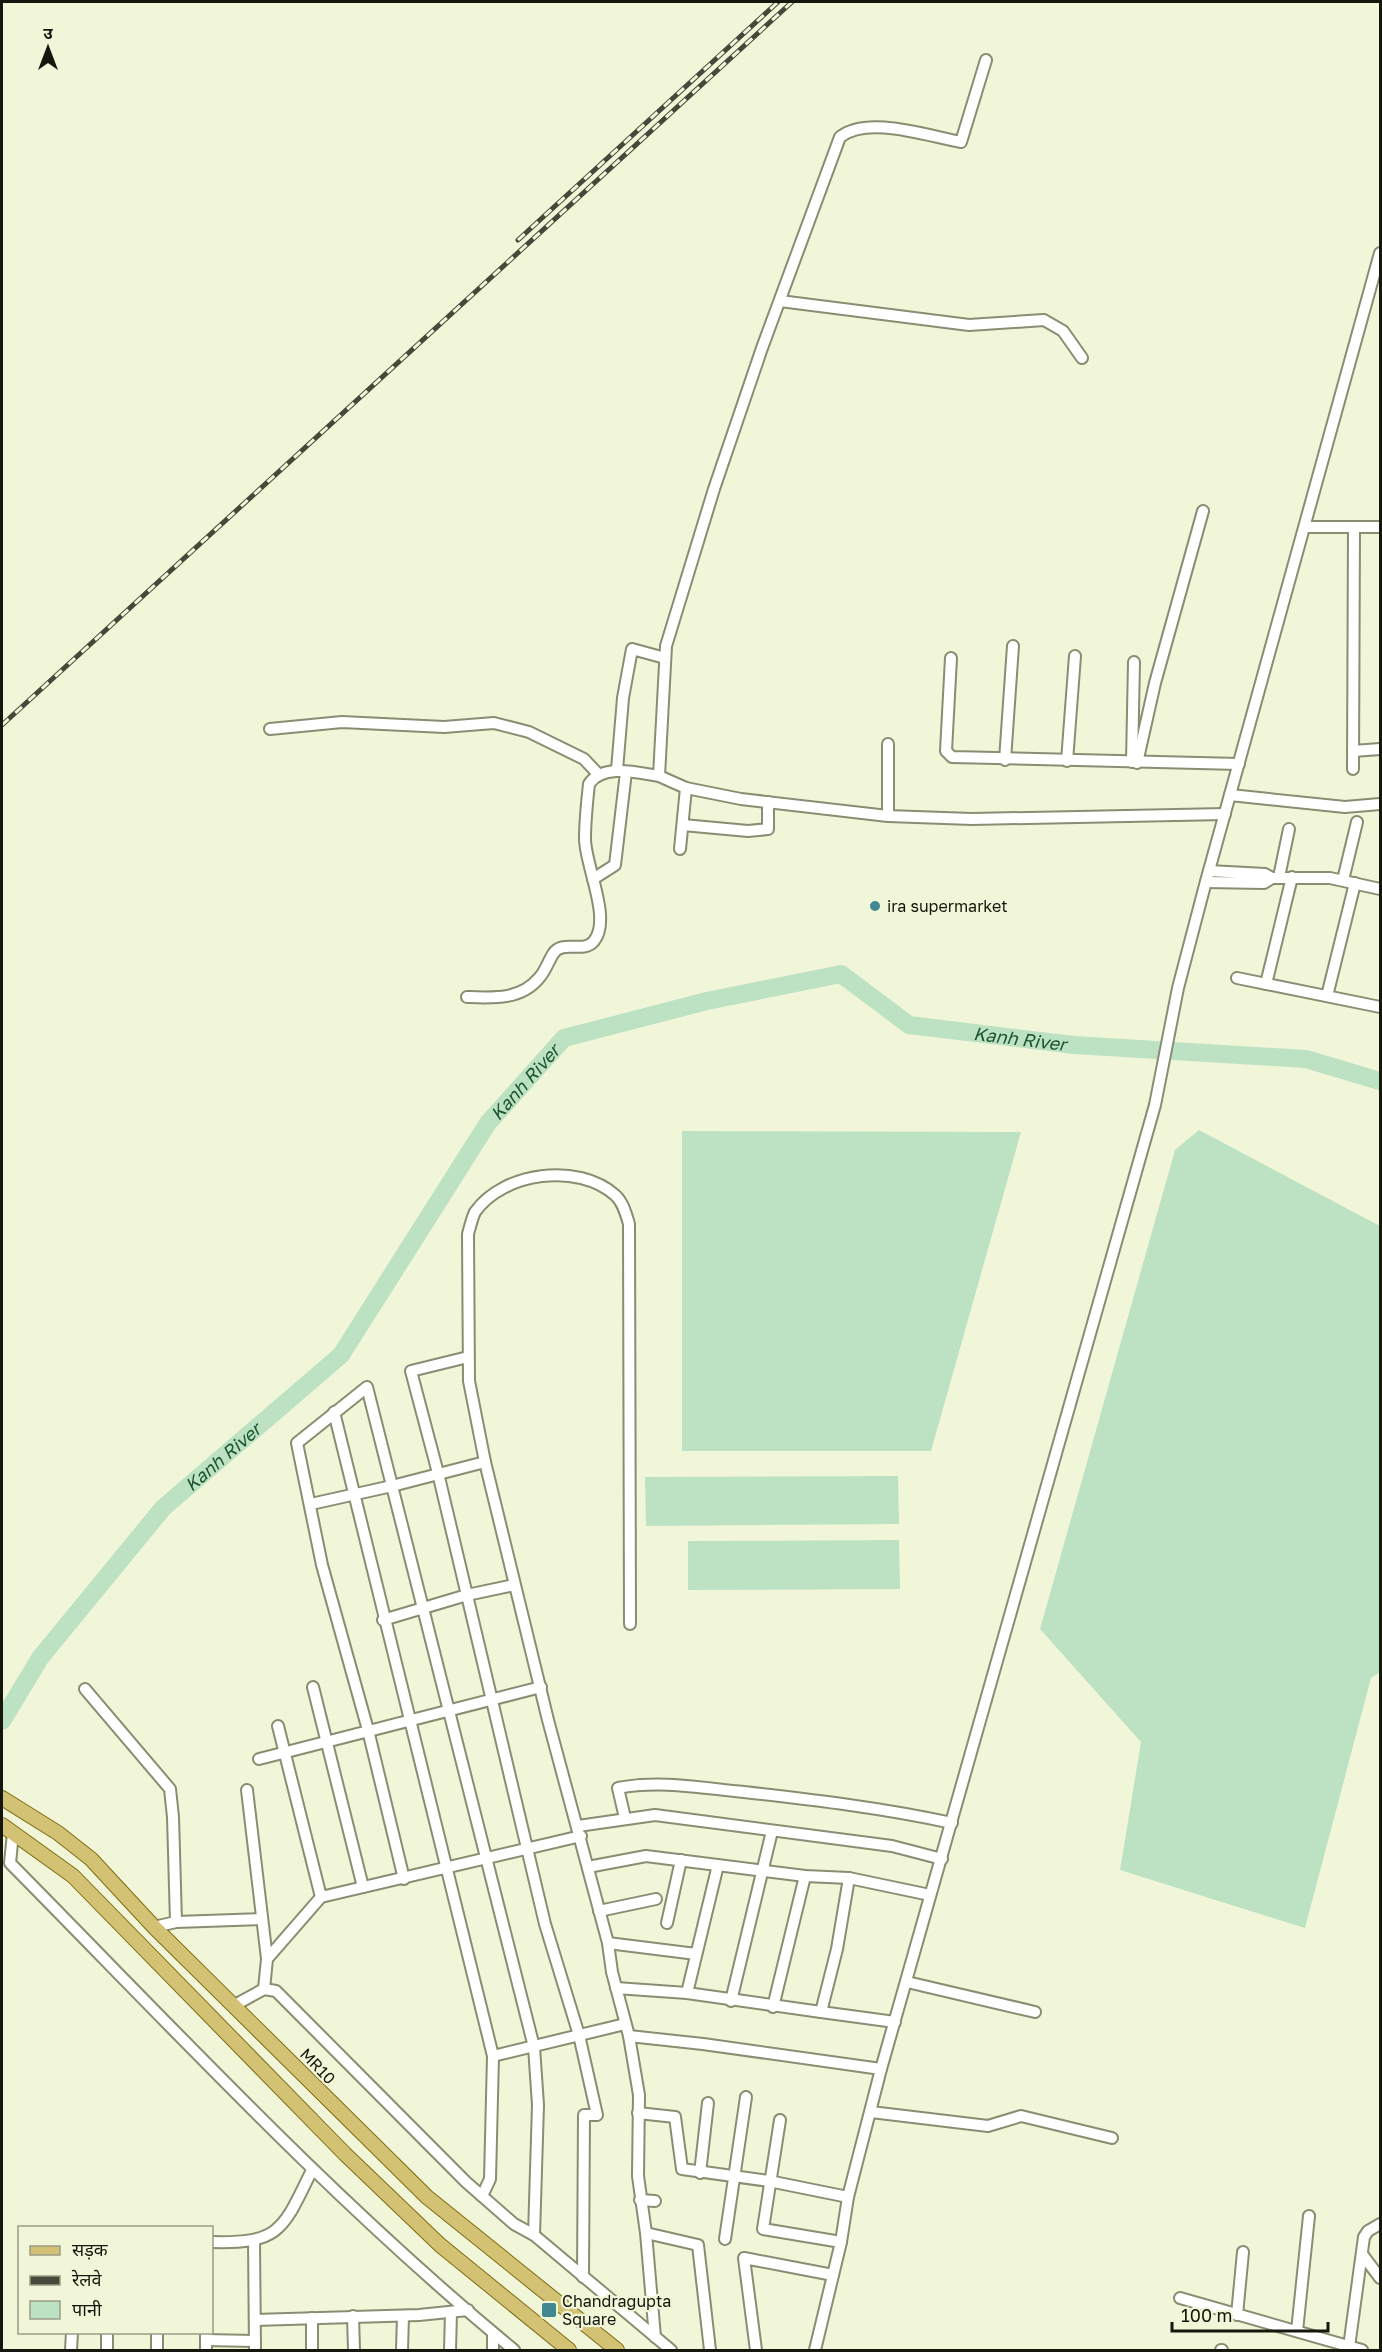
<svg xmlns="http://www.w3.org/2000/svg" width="1382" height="2352" viewBox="0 0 1382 2352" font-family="'Golos Text','Noto Sans Devanagari',sans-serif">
  <rect width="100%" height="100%" fill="#f2f6d8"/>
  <g fill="#bce2c3">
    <path d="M1199 1130 1380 1226V1672L1371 1678 1305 1928 1120 1870 1141 1742 1040 1629 1175 1150Z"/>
    <path d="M682 1131 1021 1132 931 1451H682Z"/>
    <path d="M898 1476 899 1524 646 1526 645 1477Z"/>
    <path d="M899 1540 900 1589 688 1590V1541Z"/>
  </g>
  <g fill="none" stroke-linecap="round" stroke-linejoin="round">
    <path stroke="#bce2c3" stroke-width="18" id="s1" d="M2 1721 40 1658 163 1508 341 1355 488 1123 564 1038 707 1001 841 974 909 1025 1074 1045 1306 1059 1380 1081"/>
    <defs>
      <g id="minor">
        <path d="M986 60 961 142C927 136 868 115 840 137L762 348 714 489 666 646 659 776 686 788 741 799 888 816 972 819 1225 814"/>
        <path d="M780 301 969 325 1044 320 1063 331 1082 358"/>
        <path d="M1305 527H1380"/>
        <path d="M951 658 946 751 952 757 1239 764"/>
        <path d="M270 729 342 722 444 727 494 723 529 732 584 759 599 775"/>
        <path d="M888 744V816"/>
        <path d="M1353 751 1380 749"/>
        <path d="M1005 760 1013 646"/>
        <path d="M1067 761 1075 656"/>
        <path d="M1132 762 1134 662"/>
        <path d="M1137 763 1155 683 1203 511"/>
        <path d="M1353 769 1354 527"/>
        <path d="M617 770 623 698 632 649 665 658"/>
        <path d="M1230 795 1345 807 1380 804"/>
        <path d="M683 825 748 831 768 829V802"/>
        <path d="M680 849 686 788"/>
        <path d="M1279 877 1289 829"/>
        <path d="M1272 878H1330L1380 889"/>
        <path d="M593 879 615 865 626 772"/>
        <path d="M1343 880 1357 822"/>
        <path d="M1206 882 1264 883 1272 878 1265 874 1209 871"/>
        <path d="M1237 978 1380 1007"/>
        <path d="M1266 984 1292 877"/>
        <path d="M1327 996 1355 883"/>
        <path d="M467 997C493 998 521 1000 539 978 545 972 548 962 553 954 562 939 584 954 594 941 612 919 585 865 585 839 585 821 587 802 589 784 603 763 638 773 659 776"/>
        <path d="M468 1357 411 1371 438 1473 545 1924 579 2035 597 2115H584L583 2277"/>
        <path d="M334 1412 493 2056 625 2024"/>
        <path d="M311 1504 392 1486 485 1462"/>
        <path d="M383 1620 467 1595 514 1585"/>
        <path d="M630 1624 629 1224C626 1214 623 1202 615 1195 578 1162 503 1172 475 1212 472 1218 470 1227 468 1234L469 1381 485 1462 548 1720 608 1943 612 1972 629 2036 639 2095 638 2176 646 2233 655 2337"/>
        <path d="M313 1687 363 1887"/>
        <path d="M85 1689 170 1789 173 1817 176 1922"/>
        <path d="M278 1726 321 1897"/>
        <path d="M259 1759 541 1687"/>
        <path d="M247 1790 267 1959"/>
        <path d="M625 1818 618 1788C661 1780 701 1788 744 1792 815 1800 883 1808 952 1823"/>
        <path d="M578 1826 655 1815 892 1846 942 1859"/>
        <path d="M13 1833 10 1863C175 2030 333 2201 514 2350"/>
        <path d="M588 1867 646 1856 805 1876 849 1878 930 1895"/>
        <path d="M404 1879 368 1730 322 1565 297 1443 367 1387 534 2047 538 2105 534 2235"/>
        <path d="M599 1911 656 1899"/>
        <path d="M667 1923 681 1860"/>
        <path d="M154 1927 176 1922 262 1919"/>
        <path d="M608 1943 696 1954"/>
        <path d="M907 1982 1035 2012"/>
        <path d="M616 1988 687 1993 821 2012 837 1949 849 1878"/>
        <path d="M264 1989 267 1959 321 1897 581 1836"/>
        <path d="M687 1993 718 1865"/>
        <path d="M731 2001 772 1831"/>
        <path d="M235 2005 264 1989 276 1991 466 2182 514 2224 534 2235 671 2350"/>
        <path d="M773 2007 805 1876"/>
        <path d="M821 2012 895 2022"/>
        <path d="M629 2036 703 2044 881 2069"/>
        <path d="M871 2112 988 2126 1021 2116 1112 2138"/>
        <path d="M638 2113 675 2117 682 2169 769 2181 848 2197"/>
        <path d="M780 2120 763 2229 841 2242"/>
        <path d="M700 2173 708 2103"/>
        <path d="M482 2196 490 2179 493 2056"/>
        <path d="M640 2200 655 2201"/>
        <path d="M646 2233 698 2245 710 2350"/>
        <path d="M725 2239 746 2097"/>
        <path d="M254 2241 255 2350"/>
        <path d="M212 2242C281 2244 283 2229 312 2170"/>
        <path d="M1362 2254 1380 2278"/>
        <path d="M1180 2298 1362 2350"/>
        <path d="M1237 2315 1243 2252"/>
        <path d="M353 2316 354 2350"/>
        <path d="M312 2318V2350"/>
        <path d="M255 2320 419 2315 468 2310"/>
        <path d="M1297 2331 1309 2216"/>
        <path d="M107 2332V2350"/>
        <path d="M206 2340 255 2341"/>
        <path d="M1349 2347 1364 2237 1368 2231 1380 2224"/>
        <path d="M71 2350 72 2332"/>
        <path d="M157 2350V2332"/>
        <path d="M206 2350V2332"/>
        <path d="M402 2350 403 2316"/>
        <path d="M450 2350 451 2312"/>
        <path d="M493 2350V2333"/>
        <path d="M756 2350 744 2258 833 2275"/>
        <path d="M815 2350 841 2242 848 2197 881 2069 1155 1105 1178 988 1205 885 1380 253"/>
        <path d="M1221 2350H1222"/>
      </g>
      <g id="major">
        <path d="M2 1798 58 1833 91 1859 154 1927 427 2197 617 2350"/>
        <path d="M2 1825 73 1876 345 2154 440 2245 569 2350"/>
      </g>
    </defs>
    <use href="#minor" stroke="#898d71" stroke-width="14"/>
    <use href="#major" stroke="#7e6b14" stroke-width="16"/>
    <use href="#minor" stroke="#fff" stroke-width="10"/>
    <use href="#major" stroke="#d3c274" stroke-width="14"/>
    <defs>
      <g id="rail">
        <path d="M518 240 778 2"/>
        <path d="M2 725 792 2"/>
      </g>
    </defs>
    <use href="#rail" stroke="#46483a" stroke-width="5"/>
    <use href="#rail" stroke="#f2f6d8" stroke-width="3" stroke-dasharray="9" stroke-linecap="butt"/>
  </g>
  <g fill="#418890" stroke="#f2f6d8" stroke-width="2">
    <circle cx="875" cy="906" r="6"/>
    <rect x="541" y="2302" width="16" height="16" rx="3"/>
  </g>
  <g text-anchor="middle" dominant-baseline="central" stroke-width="4.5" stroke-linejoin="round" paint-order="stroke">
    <g font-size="16" fill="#15160c" stroke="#f2f6d8" text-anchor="start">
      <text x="887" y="906">ira supermarket</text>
      <text x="562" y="2301">Chandragupta<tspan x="562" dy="18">Square</tspan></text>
    </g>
    <g font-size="16" fill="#15160c" stroke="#f2f6d8">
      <text transform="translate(318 2066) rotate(46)">MR10</text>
    </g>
    <g font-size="18" font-style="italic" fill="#1c552d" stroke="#f2f6d8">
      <text stroke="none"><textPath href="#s1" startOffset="1372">Kanh River</textPath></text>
      <text stroke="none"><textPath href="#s1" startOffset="832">Kanh River</textPath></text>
      <text stroke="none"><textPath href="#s1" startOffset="346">Kanh River</textPath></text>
    </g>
  </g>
  <rect width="1382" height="2352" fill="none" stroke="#15160c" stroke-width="6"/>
  <rect x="18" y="2226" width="195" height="108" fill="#f2f6d8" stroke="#9a9c86" stroke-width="1.5"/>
  <rect x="30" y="2246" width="30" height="9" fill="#d3c274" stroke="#9a9c86" stroke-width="1.5"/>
  <text x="72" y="2256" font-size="18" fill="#15160c">सड़क</text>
  <rect x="30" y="2276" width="30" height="9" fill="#46483a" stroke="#9a9c86" stroke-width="1.5"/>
  <text x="72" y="2286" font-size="18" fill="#15160c">रेलवे</text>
  <rect x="30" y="2301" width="30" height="18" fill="#bce2c3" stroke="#9a9c86" stroke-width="1.5"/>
  <text x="72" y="2316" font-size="18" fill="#15160c">पानी</text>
  <g transform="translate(48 48)" stroke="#f2f6d8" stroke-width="4.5" paint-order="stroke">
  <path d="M0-4.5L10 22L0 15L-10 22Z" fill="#15160c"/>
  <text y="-9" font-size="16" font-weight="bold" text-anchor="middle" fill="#15160c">उ</text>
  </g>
  <path d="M1172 2322v9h156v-9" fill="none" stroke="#15160c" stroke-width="3"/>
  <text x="1181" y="2322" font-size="18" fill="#15160c" stroke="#f2f6d8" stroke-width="4.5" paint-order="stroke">100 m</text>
</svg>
